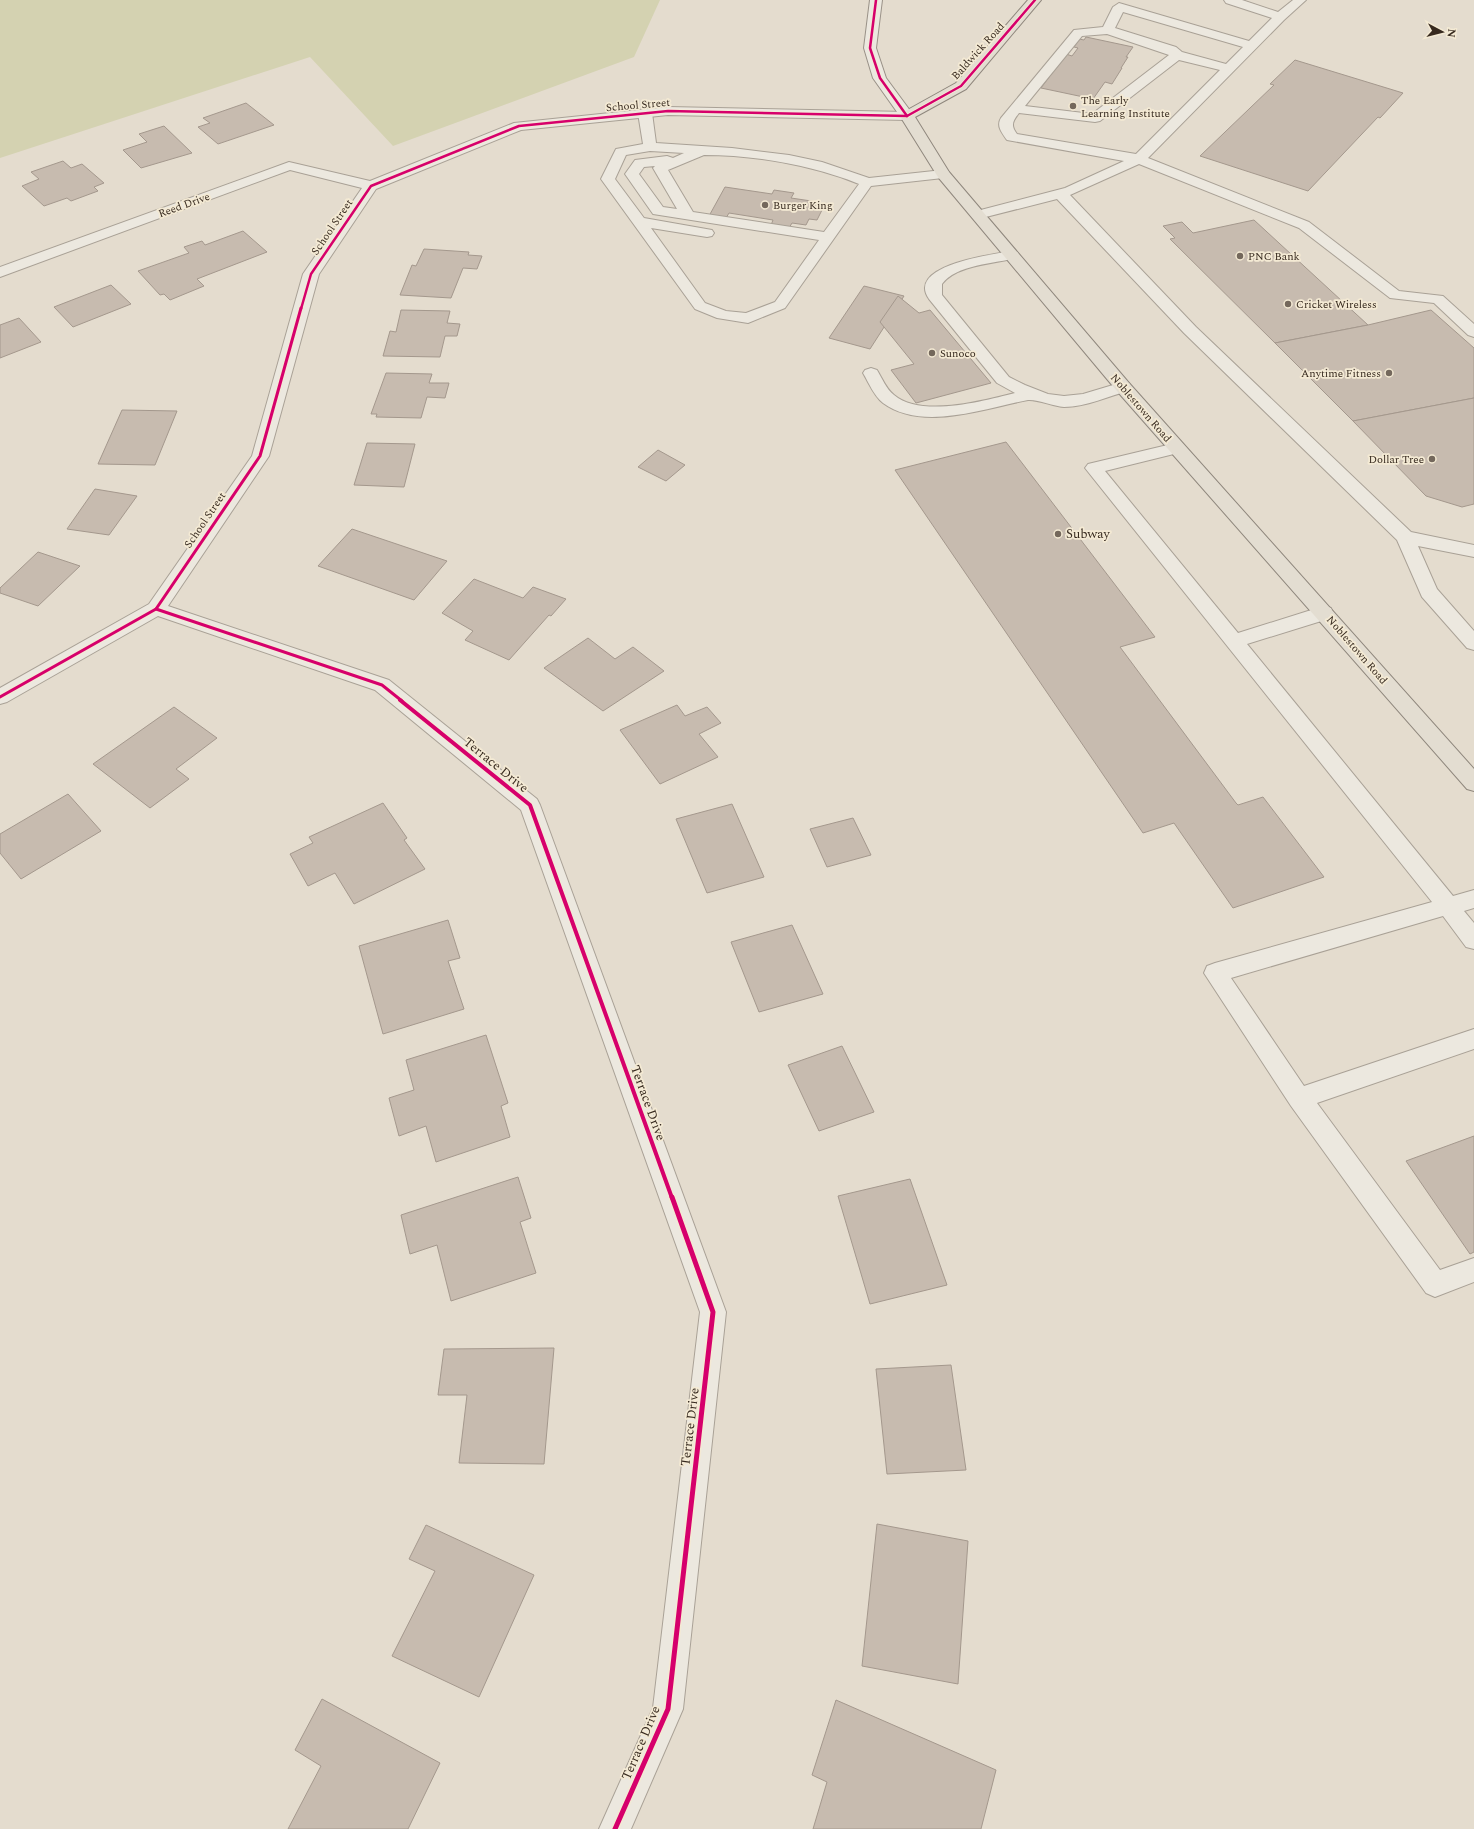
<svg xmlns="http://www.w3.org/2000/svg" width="1474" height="1829" viewBox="0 0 1474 1829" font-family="Spectral,serif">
  <rect width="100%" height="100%" fill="#e4dcce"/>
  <path fill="#d4d2b1" d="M0 0H660L634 57 393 146 310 57 0 158Z"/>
  <g fill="#c7bbaf" stroke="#a4988d">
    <path d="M1086 37 1133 47 1126 57H1128L1121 68H1122L1112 84 1105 82 1093 99 1041 88 1066 54 1072 56 1078 48 1074 47 1079 39 1084 40Z"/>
    <path d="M1295 60 1403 93 1380 118 1378 117 1308 191 1200 156 1274 85 1270 84Z"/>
    <path d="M246 103 274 125 218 144 198 127 210 123 203 118Z"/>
    <path d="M164 126 192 153 141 168 123 150 147 142 139 134Z"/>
    <path d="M63 161 71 168 82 164 104 183 94 187 98 191 71 201 67 198 44 206 22 186 39 179 31 172Z"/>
    <path d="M725 187 772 194 774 190 794 193 791 198 818 202 814 208 822 210 817 220 809 219 806 225 792 223 789 228 771 225 773 220 729 213 726 218 709 216Z"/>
    <path d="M1254 220 1368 325 1275 343 1170 239 1175 238 1163 226 1182 222 1193 233Z"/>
    <path d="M243 231 267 252 197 279 204 286 170 300 164 294 160 295 138 271 189 253 184 247 202 241 205 245Z"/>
    <path d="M424 249 469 252 468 255 482 256 477 269 463 268 451 298 400 295 412 265 416 266Z"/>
    <path d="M111 285 131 304 73 327 54 307Z"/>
    <path d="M864 286 904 296 870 349 829 338Z"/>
    <path d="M898 296 919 313 930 310 991 383 916 403 891 370 914 364 880 322Z"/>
    <path d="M401 310 450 311 447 323 460 324 457 336H445L440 357 383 356 390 331 396 332Z"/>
    <path d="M1431 310 1474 348V398L1353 421 1275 343 1368 325Z"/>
    <path d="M19 318 41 342 0 358V325Z"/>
    <path d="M386 373 432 374 429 383H449L445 398 427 397 421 418 376 417 377 414H371Z"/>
    <path d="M1474 398V504L1462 507 1426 496 1353 421Z"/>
    <path d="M122 410 177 411 155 465 98 464Z"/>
    <path d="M1006 442 1155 637 1120 647 1236 803 1238 805 1263 797 1324 877 1233 908 1174 823 1143 833 895 470Z"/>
    <path d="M367 443 415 444 404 487 354 485Z"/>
    <path d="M658 450 685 465 666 481 638 467Z"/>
    <path d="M95 489 137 496 109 535 67 529Z"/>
    <path d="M352 529 447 561 414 600 318 566Z"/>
    <path d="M38 552 80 566 38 606 0 593V588Z"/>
    <path d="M474 579 523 598 533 587 566 599 551 616 549 615 509 660 465 640 473 631 442 613Z"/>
    <path d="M588 638 615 659 633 647 664 671 603 711 544 668Z"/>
    <path d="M677 705 685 716 707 707 721 723 699 734 718 757 660 784 620 730Z"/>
    <path d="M174 707 217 738 176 769 189 779 150 808 93 764Z"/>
    <path d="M68 794 101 831 21 879 0 853V834Z"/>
    <path d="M383 803 407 838 404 840 425 869 354 904 335 873 308 886 290 854 313 843 309 837Z"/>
    <path d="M732 804 764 877 707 893 676 819Z"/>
    <path d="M853 818 871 855 827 867 810 829Z"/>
    <path d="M448 920 460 958 448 961 464 1009 383 1034 359 946Z"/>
    <path d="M792 925 823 994 759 1012 731 942Z"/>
    <path d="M486 1035 508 1103 501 1106 510 1137 436 1162 426 1126 399 1136 389 1098 414 1090 406 1060Z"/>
    <path d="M842 1046 874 1112 819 1131 788 1065Z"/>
    <path d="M1474 1136V1252L1470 1254 1406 1161Z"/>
    <path d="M518 1177 531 1218 520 1222 536 1273 451 1301 437 1245 410 1254 401 1215Z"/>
    <path d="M910 1179 947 1285 870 1304 838 1196Z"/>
    <path d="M554 1348 544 1464 459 1463 467 1395H438L444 1349Z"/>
    <path d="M951 1365 966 1470 887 1474 876 1369Z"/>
    <path d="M877 1524 968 1541 958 1684 862 1666Z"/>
    <path d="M426 1525 534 1575 479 1697 392 1656 435 1571 409 1559Z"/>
    <path d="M322 1699 440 1763 408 1829H288L321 1766 295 1750Z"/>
    <path d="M836 1700 996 1770 981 1829H813L827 1782 812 1775Z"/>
  </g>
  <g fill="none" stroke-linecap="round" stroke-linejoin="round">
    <defs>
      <g id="lane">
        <path d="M1224 0H1242L1278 12 1293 0H1306L1284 20 1148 158 1309 222 1399 291 1443 296 1474 324V337L1468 335 1434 303 1390 298 1299 228 1139 164 1070 195 1196 327 1411 532 1474 545V557L1418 546 1437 589 1474 631V650L1467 648 1422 597 1397 540 1184 333 1057 199 978 219 973 218 971 215 973 212 1065 188 1124 161 1007 140C1002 133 996 126 1001 118L1074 30 1103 27 1113 7 1119 3 1249 41 1272 18 1226 3ZM1123 12 1243 47 1226 64 1182 52 1176 47 1115 28ZM1107 34 1169 55 1092 114 1025 106 1082 36ZM1179 60 1220 70 1136 154 1017 134C1010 125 1013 121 1019 113L1095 122 1100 121Z"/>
        <path d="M645 109 650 110 652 113 656 143 732 148 789 155 822 162 869 178 943 170 948 171 950 174 948 177 943 178 871 186 785 308 748 323 717 318 695 309 601 179 616 149 643 144 638 113 640 110ZM650 151 684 153 673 158 667 156 635 160 625 174 653 214 819 240 775 302 746 313 726 311 705 303 651 228 707 237 712 236 714 233 712 230 644 218 615 179 626 155ZM704 155C754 155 812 165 859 184L824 232 693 212 668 170ZM655 166 653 168 677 209 663 207 639 174 644 167Z"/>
        <path d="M1012 251 1017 252 1019 255 1017 258C996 263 955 265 942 284V295L1009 377 1025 385 1048 394 1064 396 1083 394 1123 382 1129 383 1131 387 1129 391C1108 396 1086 407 1064 407 1053 406 1037 399 1028 400 986 408 922 432 883 403 874 396 869 383 863 373L865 370 871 368 877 370C882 378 886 389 894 395 921 418 984 401 1015 393L997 383 929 299C905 265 995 254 1012 251Z"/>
        <path d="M1176 443 1182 444 1185 448 1182 452 1105 471 1238 633 1324 606 1331 608 1333 613 1331 618 1247 644 1453 896 1474 890V908L1464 911 1474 923V949L1466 947 1443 916 1231 978 1304 1086 1474 1029V1049L1317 1103 1440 1270 1474 1258V1282L1435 1297 1426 1293 1291 1106 1204 973 1207 966 1215 963 1432 902 1085 468 1088 464Z"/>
      </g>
      <path id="street" d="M668 107 907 112 912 113 914 116 912 119 907 120 668 115 521 130 376 189 319 274 269 456 168 606 389 680 537 799 540 805 726 1312 683 1709 631 1829H599L653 1708 700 1312 521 810 375 690 158 616 7 702 0 704V688L149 604 252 456 303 274 362 188 290 170 0 277V267L289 162 370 181 514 123Z"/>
      <path id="secondary" d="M870 0H882L876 48 886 78 914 116 912 119H902L873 78 864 48Z"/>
      <path id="primary" d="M1028 0H1041L966 89 915 117 949 172 1129 383 1474 769V791L1467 789 1117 391 938 177 900 116 902 113 956 83Z"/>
    </defs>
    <use href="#lane" stroke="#a9a196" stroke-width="2"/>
    <use href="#street" stroke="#a9a196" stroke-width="2"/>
    <use href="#secondary" stroke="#999187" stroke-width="2"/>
    <use href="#primary" stroke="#8f877d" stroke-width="2"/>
    <use href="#lane" fill="#ece8df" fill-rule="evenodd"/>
    <use href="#street" fill="#ece8df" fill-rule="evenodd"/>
    <use href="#secondary" fill="#ece8df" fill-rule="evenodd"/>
    <use href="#primary" fill="#e3ddd1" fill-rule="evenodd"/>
    <defs>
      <g id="cycleway-far3">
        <path d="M876 0 870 48 880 78 907 116"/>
        <path d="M907 116 961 86 1035 0"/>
        <path d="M301 309 311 274 371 186 519 126 668 111 907 116"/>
      </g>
      <g id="cycleway-far2">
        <path d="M156 609 382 685 402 701"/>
        <path d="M0 697 156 609 260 456 301 308"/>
      </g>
      <path id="cycleway-far1" d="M400 700 530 805 672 1198"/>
      <path id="cycleway" d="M615 1829 668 1709 713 1312 672 1197"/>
    </defs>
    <use href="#cycleway-far3" stroke="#f4ead4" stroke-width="4"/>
    <use href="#cycleway-far2" stroke="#f4ead4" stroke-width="5"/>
    <use href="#cycleway-far1" stroke="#f4ead4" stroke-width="6"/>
    <use href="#cycleway" stroke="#f4ead4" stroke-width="8"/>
    <use href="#cycleway-far3" stroke="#d6006c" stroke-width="2.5"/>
    <use href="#cycleway-far2" stroke="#d6006c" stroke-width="3"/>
    <use href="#cycleway-far1" stroke="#d6006c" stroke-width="4"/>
    <use href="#cycleway" stroke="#d6006c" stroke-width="5"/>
  </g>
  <g fill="#74685c" stroke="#f4ead4" stroke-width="1.5">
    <circle cx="1073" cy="106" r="4"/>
    <circle cx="765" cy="205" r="4"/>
    <circle cx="1240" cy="256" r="4"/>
    <circle cx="1288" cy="304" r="4"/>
    <circle cx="932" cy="353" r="4"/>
    <circle cx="1389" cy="373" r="4"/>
    <circle cx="1432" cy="459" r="4"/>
    <circle cx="1058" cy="534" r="4"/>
  </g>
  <g text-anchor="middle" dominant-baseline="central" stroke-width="3.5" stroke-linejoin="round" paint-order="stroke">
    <g font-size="11" fill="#372a1f" stroke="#f4ead4">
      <text transform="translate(978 51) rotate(-48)">Baldwick Road</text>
      <text transform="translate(638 105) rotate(-5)">School Street</text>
      <text transform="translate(184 205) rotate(-20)">Reed Drive</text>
      <text transform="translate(332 227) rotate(-56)">School Street</text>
      <text transform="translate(1141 408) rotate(49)">Noblestown Road</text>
      <text transform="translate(205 520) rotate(-56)">School Street</text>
      <text transform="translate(1357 650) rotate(49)">Noblestown Road</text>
    </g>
    <g font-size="11" fill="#372a1f" stroke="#f4ead4" text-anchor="start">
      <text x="1081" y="100">The Early<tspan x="1081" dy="13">Learning Institute</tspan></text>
      <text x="773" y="205">Burger King</text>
      <text x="1248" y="256">PNC Bank</text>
      <text x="1296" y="304">Cricket Wireless</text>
      <text x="940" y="353">Sunoco</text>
      <text x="1381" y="373" text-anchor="end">Anytime Fitness</text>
      <text x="1424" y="459" text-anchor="end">Dollar Tree</text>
    </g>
    <g font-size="13" fill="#372a1f" stroke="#f4ead4" text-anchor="start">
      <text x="1066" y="534">Subway</text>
    </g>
    <g font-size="13" fill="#372a1f" stroke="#f4ead4">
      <text transform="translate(496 765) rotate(39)">Terrace Drive</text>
      <text transform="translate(648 1103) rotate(70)">Terrace Drive</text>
      <text transform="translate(690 1427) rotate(-83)">Terrace Drive</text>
      <text transform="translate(641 1743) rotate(-67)">Terrace Drive</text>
    </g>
  </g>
  <g transform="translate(1442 32) rotate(97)" stroke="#f4ead4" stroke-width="3" paint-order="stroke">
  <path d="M0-3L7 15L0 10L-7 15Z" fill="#372a1f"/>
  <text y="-6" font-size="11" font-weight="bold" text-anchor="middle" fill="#372a1f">N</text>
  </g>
</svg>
